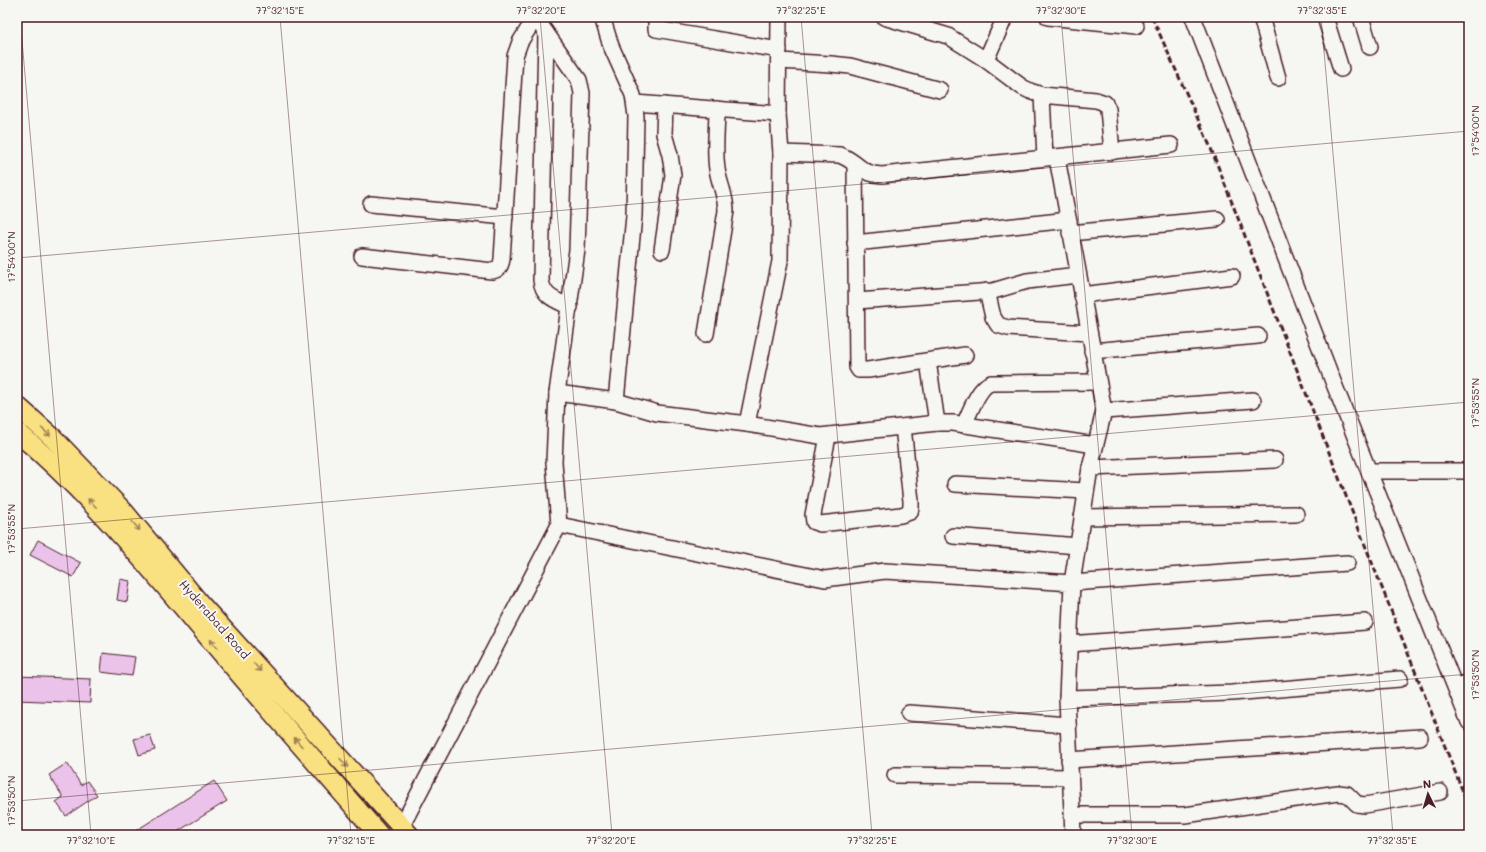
<svg xmlns="http://www.w3.org/2000/svg" width="1486" height="852" viewBox="0 0 1486 852" font-family="Mali,sans-serif">
  <rect width="100%" height="100%" fill="#f6f6f2"/>
  <filter id="ink" filterUnits="userSpaceOnUse"><feTurbulence type="fractalNoise" baseFrequency=".025" numOctaves="2"/><feDisplacementMap in="SourceGraphic" scale="8" xChannelSelector="R" yChannelSelector="G"/><feConvolveMatrix kernelMatrix="1 2 1 2 8 2 1 2 1" color-interpolation-filters="sRGB"/></filter>
  <g filter="url(#ink)">
    <g fill="#ebc2ea" stroke="#4a1f2b">
      <path d="M38 540 81 563 73 577 30 555Z"/>
      <path d="M120 579 130 581 127 602 117 600Z"/>
      <path d="M103 653 135 657 132 676 101 672Z"/>
      <path d="M17 676 91 679 90 703 17 700Z"/>
      <path d="M150 735 155 750 139 755 134 739Z"/>
      <path d="M67 763 81 785 87 781 97 795 66 816 56 802 63 797 49 775Z"/>
      <path d="M214 781 227 801 172 835H129Z"/>
    </g>
    <g fill="none" stroke-linecap="round" stroke-linejoin="round">
      <defs>
        <g id="minor">
          <path d="M602 17 611 46 633 95 636 116 634 216 616 401"/>
          <path d="M656 17V29L779 50"/>
          <path d="M884 17 948 36 986 60 1022 87 1030 91 1042 95 1096 100 1105 103 1108 109 1112 152"/>
          <path d="M1048 17 1136 26"/>
          <path d="M1193 17 1334 384 1469 722"/>
          <path d="M1261 17 1278 78"/>
          <path d="M1325 17 1341 69"/>
          <path d="M1361 17 1370 47"/>
          <path d="M546 33 541 280C543 297 556 300 570 307"/>
          <path d="M986 60 1005 17"/>
          <path d="M779 61 831 64 850 66 940 90"/>
          <path d="M1042 95 1045 158"/>
          <path d="M635 103 778 114"/>
          <path d="M781 153 840 155C858 162 860 174 882 175L1171 145"/>
          <path d="M1057 158 1104 411 1090 468 1072 583 1347 563"/>
          <path d="M855 164 857 367 859 370H868L965 355"/>
          <path d="M371 204 505 217"/>
          <path d="M1070 233 1217 219"/>
          <path d="M855 243 1069 220"/>
          <path d="M662 250 673 175 670 155 664 134 665 105"/>
          <path d="M362 256 492 271C499 270 501 266 502 259L515 56 520 42 535 18"/>
          <path d="M987 291 993 317 998 325 1008 328 1089 333"/>
          <path d="M1082 295 1232 276"/>
          <path d="M857 301 993 291 1027 281 1078 275"/>
          <path d="M706 334 726 211C726 196 719 183 717 169 714 149 717 129 717 109"/>
          <path d="M1092 351 1258 336"/>
          <path d="M928 361 937 423"/>
          <path d="M557 393 616 401 657 413 747 424 820 436 937 423H953L1095 445"/>
          <path d="M1104 411 1253 400"/>
          <path d="M747 424 780 261 781 153 778 114 779 17"/>
          <path d="M964 425C969 414 979 386 991 383L1098 382"/>
          <path d="M828 436 813 515 814 522 820 524 901 515 910 512 911 508V501L903 427"/>
          <path d="M1090 468 1275 460"/>
          <path d="M1369 471H1469"/>
          <path d="M955 484 1086 491"/>
          <path d="M1082 517 1296 514"/>
          <path d="M559 525 825 579 885 571 1072 583 1067 698 1073 835"/>
          <path d="M953 536 1078 546"/>
          <path d="M1069 644 1365 622"/>
          <path d="M1456 687 1469 682"/>
          <path d="M1067 698 1232 693 1400 679"/>
          <path d="M909 713 1068 725"/>
          <path d="M1069 760 1420 737"/>
          <path d="M895 775 1070 777"/>
          <path d="M1073 815H1185L1338 793 1347 794 1357 804 1365 805 1440 792"/>
          <path d="M397 835 559 525 554 462 557 393 577 250 582 93 579 80 535 17"/>
        </g>
        <g id="major">
          <path d="M17 406 53 438 124 512 200 604 409 835"/>
          <path d="M17 432C88 492 146 563 205 633 262 701 321 768 379 835"/>
        </g>
      </defs>
      <use href="#minor" stroke="#4a1f2b" stroke-width="18"/>
      <use href="#major" stroke="#4a1f2b" stroke-width="22"/>
      <use href="#minor" stroke="#f6f6f2" stroke-width="15"/>
      <use href="#major" stroke="#f9e181" stroke-width="19"/>
      <path stroke="#4a1f2b" stroke-width="3" stroke-dasharray="6 3" stroke-linecap="butt" d="M1152 17 1210 146 1365 545 1469 807"/>
    </g>
    <defs><path id="oneway-shaft" d="M-6 0H5M1.5-3L5.5 0L1.5 3" fill="none" stroke-width="1.6" stroke-linecap="round" stroke-linejoin="round"/></defs>
    <g stroke="#a28056">
      <use href="#oneway-shaft" transform="translate(46 432) rotate(41)"/>
      <use href="#oneway-shaft" transform="translate(92 503) rotate(-134)"/>
      <use href="#oneway-shaft" transform="translate(136 526) rotate(50)"/>
      <use href="#oneway-shaft" transform="translate(214 644) rotate(-130)"/>
      <use href="#oneway-shaft" transform="translate(257 667) rotate(48)"/>
      <use href="#oneway-shaft" transform="translate(298 742) rotate(-131)"/>
      <use href="#oneway-shaft" transform="translate(344 763) rotate(48)"/>
    </g>
  </g>
  <path fill="none" stroke="#4a1f2b" stroke-width="1" stroke-opacity="0.45" d="M20 17 91 835M280 17 351 835M540 17 612 835M801 17 872 835M1061 17 1132 835M1321 17 1393 835M17 258 1469 131M17 529 1469 402M17 801 1469 674"/>
  <g text-anchor="middle" dominant-baseline="central" stroke-width="4" stroke-linejoin="round" paint-order="stroke">
    <g font-size="12" fill="#4a1f2b" stroke="#f6f6f2">
      <text transform="translate(215 619) rotate(49)">Hyderabad Road</text>
    </g>
  </g>
  <rect width="1486" height="852" fill="none" stroke="#f6f6f2" stroke-width="44"/>
  <g transform="translate(1428 794) rotate(355)" stroke="#f6f6f2" stroke-width="3" paint-order="stroke">
  <path d="M0-3L7 15L0 10L-7 15Z" fill="#4a1f2b"/>
  <text y="-6" font-size="11" font-weight="bold" text-anchor="middle" fill="#4a1f2b">N</text>
  </g>
  <rect x="22" y="22" width="1442" height="808" fill="none" stroke="#4a1f2b" stroke-width="1.5"/>
  <g font-size="10" text-anchor="middle" fill="#4a1f2b">
    <text x="280" y="14">77°32'15"E</text>
    <text x="541" y="14">77°32'20"E</text>
    <text x="801" y="14">77°32'25"E</text>
    <text x="1061" y="14">77°32'30"E</text>
    <text x="1322" y="14">77°32'35"E</text>
    <text transform="translate(1475 131) rotate(-90)" y="4">17°54'00"N</text>
    <text transform="translate(11 257) rotate(-90)" y="4">17°54'00"N</text>
    <text transform="translate(1475 403) rotate(-90)" y="4">17°53'55"N</text>
    <text transform="translate(11 529) rotate(-90)" y="4">17°53'55"N</text>
    <text transform="translate(1475 675) rotate(-90)" y="4">17°53'50"N</text>
    <text transform="translate(11 801) rotate(-90)" y="4">17°53'50"N</text>
    <text x="91" y="844">77°32'10"E</text>
    <text x="351" y="844">77°32'15"E</text>
    <text x="611" y="844">77°32'20"E</text>
    <text x="872" y="844">77°32'25"E</text>
    <text x="1132" y="844">77°32'30"E</text>
    <text x="1392" y="844">77°32'35"E</text>
  </g>
</svg>
